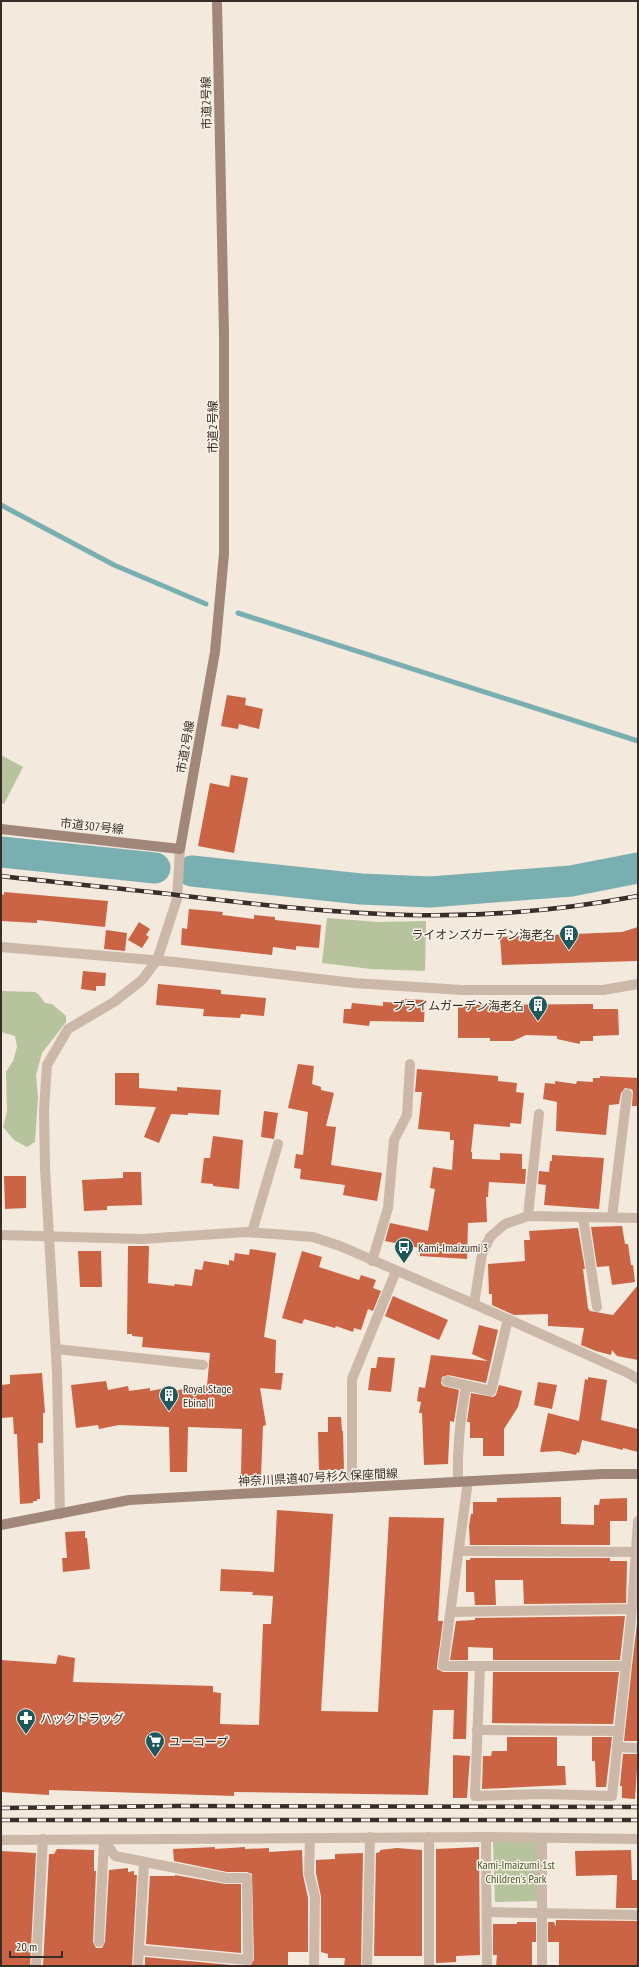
<svg xmlns="http://www.w3.org/2000/svg" width="639" height="1967" viewBox="0 0 639 1967" font-family="'PT Sans Narrow','Noto Sans JP',sans-serif">
  <rect width="100%" height="100%" fill="#f3e9dd"/>
  <g fill="#b6c39c">
    <path d="M1 755 23 767 4 804 1 803Z"/>
    <path d="M327 918 378 922 426 921 425 971 371 969 322 963Z"/>
    <path d="M1 991 35 992 39 995 45 1003 52 1004 66 1016V1022L42 1053 36 1075 38 1097 35 1142 27 1147 14 1140 3 1127 7 1112 6 1072 13 1061 17 1047 15 1036 1 1032Z"/>
    <path d="M493 1840H537L538 1901 495 1902Z"/>
  </g>
  <g fill="none" stroke-linecap="round" stroke-linejoin="round">
    <g stroke="#7aafb1" stroke-width="5">
      <path d="M1 505 114 565 206 604"/>
      <path d="M238 613 638 741"/>
    </g>
    <g stroke="#7aafb1" stroke-width="31">
      <path d="M1 852 155 868"/>
      <path d="M192 871 361 889 430 892 571 881 638 868"/>
    </g>
  </g>
  <g fill="#ca6444">
    <path d="M227 695 246 698 245 705 263 709 259 729 239 724 238 729 221 726Z"/>
    <path d="M231 775 248 778 234 853 198 846 210 783 229 787Z"/>
    <path d="M4 892 108 901 105 927 37 920V923L1 921V894L4 895Z"/>
    <path d="M189 909 223 912 222 915 254 919V915L275 917V920L321 925 319 948 296 946V950L273 947 272 955 181 945 182 928 187 929Z"/>
    <path d="M139 922 150 929 146 935 149 937 142 948 128 940Z"/>
    <path d="M638 927V961L502 965 500 937 622 932Z"/>
    <path d="M106 930 127 933 125 951 104 949Z"/>
    <path d="M83 971 106 973 105 986H96V991L81 989Z"/>
    <path d="M158 984 221 990V994L266 998 264 1016 241 1014 240 1018 203 1016 204 1009 156 1005Z"/>
    <path d="M404 999 425 1000 424 1022 370 1021 369 1026 343 1023 344 1009H351L352 1003 383 1006V1002L404 1003Z"/>
    <path d="M593 1004V1009H618L619 1035 593 1036V1041H580V1044L557 1039V1036L526 1035 513 1041H490V1038H458V1005Z"/>
    <path d="M298 1064 314 1066 312 1084 321 1087V1090L334 1093 326 1126 336 1127 331 1165 382 1173 377 1201 343 1195 345 1185 300 1179 301 1169 294 1168 296 1154 303 1155 308 1112 288 1108Z"/>
    <path d="M417 1069 498 1076V1081L517 1083 516 1092 524 1093 521 1124 510 1123V1127L474 1124 471 1152H472V1159L500 1160V1153L522 1154V1169H526L525 1184 489 1182 488 1197H486L487 1222 468 1223 467 1259 420 1256V1248L385 1241 390 1223 428 1231 435 1189 430 1188 433 1167 452 1170 454 1140H450V1132L418 1129 422 1092H415Z"/>
    <path d="M115 1073H139V1088L177 1091V1087L221 1090 219 1115 188 1113V1115L171 1114 159 1143 144 1137 156 1107 115 1105Z"/>
    <path d="M600 1076 638 1078V1106H632L633 1091 631 1089 625 1088 621 1093 619 1104 609 1105 606 1135 556 1131 557 1102 543 1099 545 1083 555 1084V1081L576 1084 577 1081 593 1082V1078H600Z"/>
    <path d="M264 1111 278 1113 274 1139 261 1137Z"/>
    <path d="M213 1136 243 1140 239 1189 213 1186V1184L201 1183 204 1158H210Z"/>
    <path d="M552 1155 604 1158 599 1209 544 1205 546 1185 538 1184 539 1171 549 1172 550 1161H552Z"/>
    <path d="M123 1172H141L142 1205 107 1206V1210L84 1211 82 1180 123 1178Z"/>
    <path d="M4 1176H26V1208L5 1209Z"/>
    <path d="M622 1226 625 1244H628L631 1265H633L635 1282 612 1285 609 1266 597 1267 591 1227Z"/>
    <path d="M578 1228 585 1269H583L588 1308 590 1311 613 1315 638 1285V1360L617 1356 612 1350 611 1355 596 1351 581 1345 584 1328 548 1326V1314L514 1315 492 1305V1294H489L488 1264 525 1261 524 1240H530L529 1231Z"/>
    <path d="M128 1246H149L148 1283 174 1286 175 1284 192 1286 195 1269 202 1270 204 1261 229 1265V1260L234 1261 235 1253 249 1255 250 1249 276 1253 264 1337 276 1340 275 1373H283L281 1390 260 1388 266 1425 263 1426 261 1476H241L242 1429 188 1427 187 1472H170L169 1427 119 1425 99 1429 98 1425 76 1428 71 1385 106 1381 108 1390 128 1386 129 1391 150 1388V1391L170 1387 171 1391 207 1386 210 1353 142 1347 143 1337 132 1336V1334H127Z"/>
    <path d="M78 1251H101L102 1287H80Z"/>
    <path d="M302 1251 322 1257 319 1267 359 1280 361 1275 376 1280 373 1288 381 1291 373 1311 368 1309 361 1330 354 1328 353 1332 336 1326 335 1328 304 1319 302 1324 282 1318Z"/>
    <path d="M393 1296 448 1320 439 1340 385 1316Z"/>
    <path d="M479 1325 498 1330 486 1383 448 1375 442 1377 441 1383 443 1386 459 1390 454 1422 450 1421 448 1464 424 1465 422 1413H419L421 1402 417 1401 419 1387 425 1388 431 1355 488 1361 472 1354Z"/>
    <path d="M378 1357 395 1358 391 1392 368 1390 371 1368H376Z"/>
    <path d="M42 1373 45 1413H43V1443H38L40 1499H37V1501H33V1503L20 1504 17 1434H14L13 1417 1 1418V1385L10 1384V1375Z"/>
    <path d="M588 1377 607 1380 601 1420 638 1429V1452L623 1448V1450L582 1440 579 1453 577 1452 576 1455 559 1451 540 1452 548 1413 579 1421 585 1379 588 1380Z"/>
    <path d="M538 1382 557 1385 552 1409 534 1405Z"/>
    <path d="M499 1385 522 1391 518 1407 504 1429V1456H483V1438H470V1422H467L471 1393 493 1397 496 1395Z"/>
    <path d="M328 1417H341L342 1431H343L344 1470H319L318 1432H328Z"/>
    <path d="M561 1497V1524L594 1525V1505H599L600 1499 627 1498V1521H610V1545H470L469 1526 471 1514H473V1502H497V1498Z"/>
    <path d="M277 1510 333 1514 321 1711 378 1712 389 1517 444 1518 438 1621H443L437 1666V1669L443 1672H468L466 1739H453L454 1710H433L428 1795 234 1792V1796L49 1790V1795L1 1792V1660L56 1664 58 1655 75 1658 73 1682 213 1686V1692L221 1693 220 1724 259 1725 263 1624H271L273 1596 252 1595 253 1592 220 1591 221 1569 274 1572Z"/>
    <path d="M85 1531V1538H87L90 1569 63 1572 62 1558H67L65 1532Z"/>
    <path d="M470 1558H610V1561H627L626 1603 524 1604 523 1580H495L496 1605H475L474 1592H466V1560H470Z"/>
    <path d="M638 1614V1741H624L632 1666Z"/>
    <path d="M625 1616 620 1660H493V1648L468 1647V1660H450L456 1621 475 1620V1618Z"/>
    <path d="M493 1672H619L613 1724 492 1723Z"/>
    <path d="M507 1737H557V1766H565L566 1785 482 1789 483 1756H491L492 1751H507Z"/>
    <path d="M592 1737H612L606 1787H596L595 1761H592Z"/>
    <path d="M623 1754H638L635 1799 622 1798V1786H620Z"/>
    <path d="M453 1755 470 1756 467 1798H453Z"/>
    <path d="M215 1847V1849L245 1847V1849L269 1848V1852L302 1850 303 1875 308 1898V1952H288V1966H250L254 1960 252 1874 247 1872H227L174 1861 173 1849Z"/>
    <path d="M479 1847 480 1955 456 1956V1962L436 1963V1849Z"/>
    <path d="M397 1848 422 1850V1956H374L376 1853 380 1852V1850Z"/>
    <path d="M57 1849 94 1850V1871H96L93 1942 96 1948H102L105 1942 109 1870 128 1868V1872L134 1871V1875H137L132 1966H43L49 1854H54Z"/>
    <path d="M631 1850 632 1880H637V1908H616L617 1875 576 1876 575 1851Z"/>
    <path d="M1 1851 36 1853 30 1966H1Z"/>
    <path d="M363 1853 361 1966H344L345 1958H328V1954L321 1952V1897L316 1873V1860L335 1859V1854Z"/>
    <path d="M175 1875 225 1884H241V1953L146 1944 150 1876H175Z"/>
    <path d="M556 1920 638 1921V1966H559V1942H548V1922H554L556 1927Z"/>
    <path d="M517 1922H536V1942H532V1966H496L497 1955H493V1924H517Z"/>
    <path d="M145 1957 242 1966H145Z"/>
  </g>
  <g fill="none" stroke-linecap="round" stroke-linejoin="round">
    <g stroke="#ccb8a8" stroke-width="10">
      <path d="M528 1216 539 1114"/>
      <path d="M583 1217 597 1307"/>
      <path d="M612 1217 627 1094"/>
      <path d="M252 1232 278 1144"/>
      <path d="M372 1261 388 1208 394 1140 407 1115 410 1064"/>
      <path d="M447 1381 491 1391 508 1319"/>
      <path d="M468 1481 443 1666H626"/>
      <path d="M458 1482C457 1449 460 1418 466 1386"/>
      <path d="M352 1488V1379L396 1271"/>
      <path d="M459 1551 636 1552"/>
      <path d="M451 1612 632 1609"/>
      <path d="M480 1666 475 1796 543 1794 612 1796 632 1609 638 1521"/>
      <path d="M477 1730 619 1731"/>
      <path d="M617 1747 638 1748"/>
      <path d="M486 1837 487 1966"/>
      <path d="M487 1912 638 1915"/>
      <path d="M99 1942 104 1840"/>
      <path d="M367 1966 370 1837"/>
      <path d="M429 1966V1837"/>
    </g>
    <g stroke="#ccb8a8" stroke-width="10">
      <path d="M1 947 175 962 354 983 462 990H603L638 984"/>
      <path d="M1 1235 142 1239 247 1232 313 1237 340 1246 474 1304 628 1373 638 1379"/>
      <path d="M474 1304 482 1254 490 1237 505 1224 528 1216 638 1218"/>
      <path d="M56 1349 203 1365"/>
      <path d="M60 1514 57 1372 45 1168 44 1110 47 1065 68 1029 114 1002 142 980 157 960 177 899 180 849"/>
      <path d="M310 1838 309 1874 315 1897 314 1966"/>
      <path d="M1 1840 486 1837 638 1839"/>
      <path d="M104 1840 115 1856 226 1878H247L248 1960 139 1950"/>
      <path d="M36 1966 43 1839"/>
      <path d="M138 1966 144 1863"/>
      <path d="M542 1966V1838"/>
    </g>
    <g stroke="#a08779" stroke-width="10">
      <path d="M1 829 180 849 215 652 224 554V334L217 1"/>
      <path d="M1 1525 129 1500 602 1474H638"/>
    </g>
    <defs>
      <g id="rail">
        <path d="M1 876C60 883 118 888 177 895 254 904 330 913 408 915 484 917 563 910 638 896"/>
        <path d="M1 1808 181 1806 638 1807"/>
        <path d="M1 1820H638"/>
      </g>
    </defs>
    <use href="#rail" stroke="#382d28" stroke-width="4.5"/>
    <use href="#rail" stroke="#faf3e9" stroke-width="3" stroke-dasharray="9" stroke-linecap="butt"/>
  </g>
  <defs>
    <symbol id="building-pin" viewBox="-11 -11 22 30"><path d="M0 17L-7.5 6A9.5 9.5 0 1 1 7.5 6Z" fill="#1c585c" stroke="#faf3e9"/><path d="M-4-6H4V6H1V3H-1V6H-4ZM-2.5-4.3h1.7v1.8h-1.7ZM.8-4.3h1.7v1.8H.8ZM-2.5-1h1.7V.8h-1.7ZM.8-1h1.7V.8H.8Z" fill="#fff"/></symbol>
    <symbol id="bus-pin" viewBox="-11 -11 22 30"><path d="M0 17L-7.5 6A9.5 9.5 0 1 1 7.5 6Z" fill="#1c585c" stroke="#faf3e9"/><path d="M-5-6H5V4H4V6H2V4H-2V6H-4V4H-5ZM-3.5-4V0h7V-4ZM-3.5 1.2v1.5H-2V1.2ZM2 1.2v1.5H3.5V1.2Z" fill="#fff"/></symbol>
    <symbol id="pharmacy-pin" viewBox="-11 -11 22 30"><path d="M0 17L-7.5 6A9.5 9.5 0 1 1 7.5 6Z" fill="#1c585c" stroke="#faf3e9"/><path d="M-2-6h4v4h4v4h-4v4h-4v-4h-4v-4h4Z" fill="#fff"/></symbol>
    <symbol id="supermarket-pin" viewBox="-11 -11 22 30"><path d="M0 17L-7.5 6A9.5 9.5 0 1 1 7.5 6Z" fill="#1c585c" stroke="#faf3e9"/><path d="M-6-5.5h2.5l.6 2H6L4.5 2H-2.5L-4.4-4H-6ZM-1.5 3.2a1.3 1.3 0 1 0 .1 0ZM3 3.2a1.3 1.3 0 1 0 .1 0Z" fill="#fff"/></symbol>
  </defs>
  <g fill-rule="evenodd">
    <use href="#building-pin" x="558" y="923" width="22" height="30"/>
    <use href="#building-pin" x="527" y="994" width="22" height="30"/>
    <use href="#bus-pin" x="393" y="1236" width="22" height="30"/>
    <use href="#building-pin" x="158" y="1384" width="22" height="30"/>
    <use href="#pharmacy-pin" x="15" y="1707" width="22" height="30"/>
    <use href="#supermarket-pin" x="144" y="1730" width="22" height="30"/>
  </g>
  <g text-anchor="middle" dominant-baseline="central" stroke-width="3" stroke-linejoin="round" paint-order="stroke">
    <g font-size="12" fill="#382d28" stroke="#faf3e9">
      <text transform="translate(206 103) rotate(-91)">市道2号線</text>
      <text transform="translate(212 427) rotate(-90)">市道2号線</text>
      <text transform="translate(185 747) rotate(-80)">市道2号線</text>
      <text transform="translate(92 826) rotate(6)">市道307号線</text>
      <text transform="translate(318 1477) rotate(-3)">神奈川県道407号杉久保座間線</text>
    </g>
    <g font-size="12" fill="#382d28" stroke="#faf3e9" text-anchor="start">
      <text x="555" y="934" text-anchor="end">ライオンズガーデン海老名</text>
      <text x="524" y="1005" text-anchor="end">プライムガーデン海老名</text>
      <text x="418" y="1247">Kami-Imaizumi 3</text>
      <text x="183" y="1388">Royal Stage<tspan x="183" dy="14">Ebina II</tspan></text>
      <text x="40" y="1718">ハックドラッグ</text>
      <text x="169" y="1741">ユーコープ</text>
    </g>
    <g font-size="12" fill="#47582b" stroke="#faf3e9">
      <text x="516" y="1864">Kami-Imaizumi 1st<tspan x="516" dy="14">Children's Park</tspan></text>
    </g>
  </g>
  <rect width="639" height="1967" fill="none" stroke="#382d28" stroke-width="4"/>
  <path d="M10 1951v6h52v-6" fill="none" stroke="#382d28" stroke-width="2"/>
  <text x="16" y="1951" font-size="12" fill="#382d28" stroke="#faf3e9" stroke-width="3" paint-order="stroke">20 m</text>
</svg>
